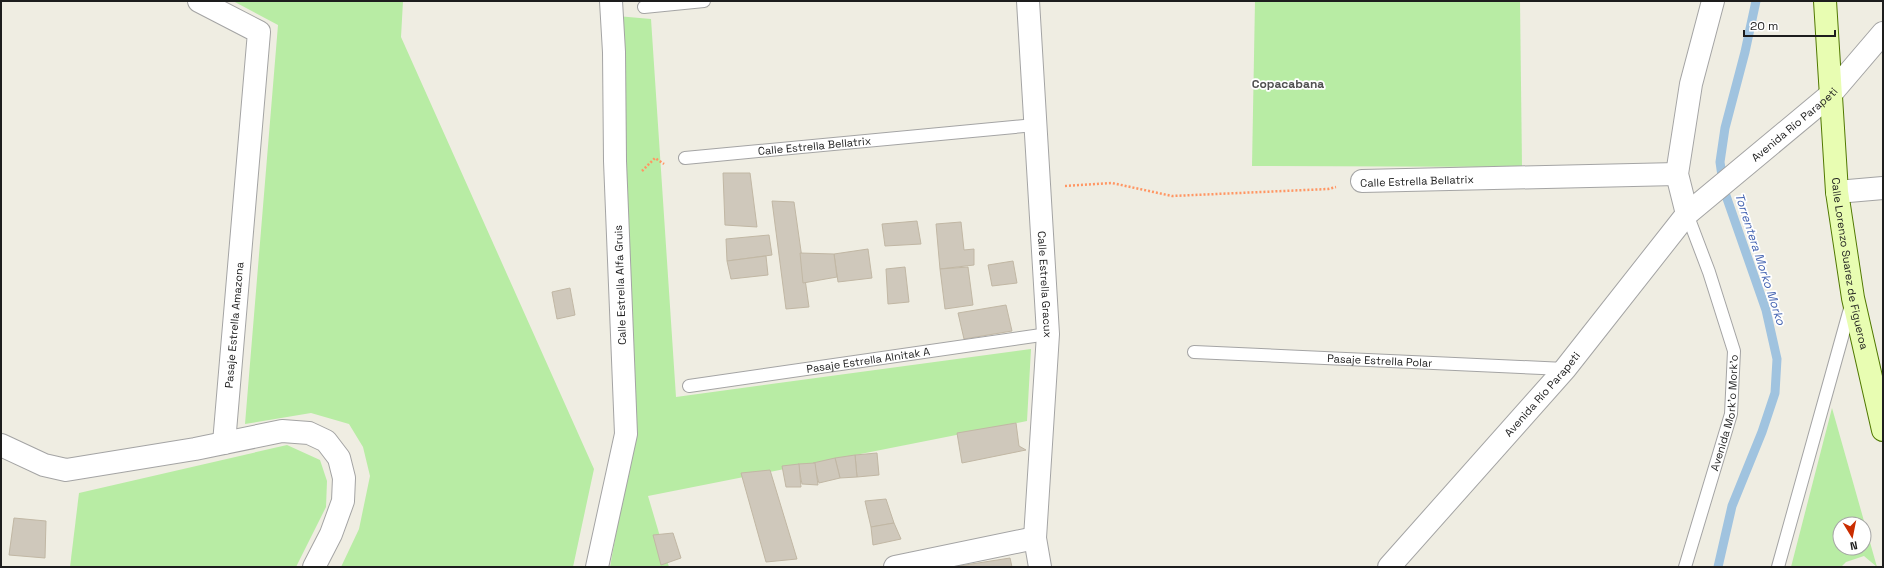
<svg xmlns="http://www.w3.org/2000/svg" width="1884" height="568" viewBox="0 0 1884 568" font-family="'Space Grotesk',sans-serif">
  <rect width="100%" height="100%" fill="#efede2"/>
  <g fill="#b8eca4" fill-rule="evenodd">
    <path d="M233 1H403L401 37 594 469 573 567H341L359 529 370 476 363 447 349 424 311 413 245 424 278 25Z"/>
    <path d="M1255 1H1520L1522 167 1252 166Z"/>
    <path d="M617 16 651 19 676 397 1031 349 1027 421 648 496 669 567H610L622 500Z"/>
    <path d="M1832 408 1877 567 1864 556 1846 562 1841 567H1791ZM1840 524H1864V548H1840Z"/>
    <path d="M287 445 320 460 327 481 326 507 296 567H70L79 493Z"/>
  </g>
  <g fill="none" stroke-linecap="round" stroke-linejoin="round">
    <path stroke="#a0c3df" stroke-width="9" d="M1718 567 1732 506 1762 432 1775 393 1777 359 1766 310 1724 190 1720 162 1725 128 1745 52 1756 1"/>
  </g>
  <g fill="#cfc8bb" stroke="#c1b7a4">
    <path d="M723 173H750L757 227 725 225Z"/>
    <path d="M772 201 794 202 809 307 786 309Z"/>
    <path d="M917 221 921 244 885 246 882 224Z"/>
    <path d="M961 222 964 250 974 249V265L940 269 936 224Z"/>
    <path d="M769 235 772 255 727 261 726 239Z"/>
    <path d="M868 249 872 278 838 282 834 254Z"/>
    <path d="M800 253 834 254 837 277 803 283Z"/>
    <path d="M766 256 768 275 731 279 727 261Z"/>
    <path d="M1013 261 1017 283 992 286 988 265Z"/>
    <path d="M905 267 909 302 888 304 886 269Z"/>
    <path d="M968 267 973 305 945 309 940 269Z"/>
    <path d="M570 288 575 315 557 319 552 292Z"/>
    <path d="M1006 305 1012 331 964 339 958 313Z"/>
    <path d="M1016 423 1019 446 1026 450 962 463 957 433Z"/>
    <path d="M877 453 879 475 857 477 855 455Z"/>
    <path d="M855 455 857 477 840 478 835 458Z"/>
    <path d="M835 458 840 478 819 483 813 463Z"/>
    <path d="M815 463 818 485 802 484 798 464Z"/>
    <path d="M799 464 801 487H786L782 466Z"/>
    <path d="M770 470 797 559 766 562 741 473Z"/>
    <path d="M886 499 894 523 871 527 865 501Z"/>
    <path d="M14 518 46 521 45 558 9 555Z"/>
    <path d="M894 523 901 539 873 545 871 527Z"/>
    <path d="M673 533 681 558 661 565 653 535Z"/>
    <path d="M1010 558 1012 567H959V566Z"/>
  </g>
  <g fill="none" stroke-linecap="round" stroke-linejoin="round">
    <defs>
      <g id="service">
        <path d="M644 7 704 1"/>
        <path id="s1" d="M685 158 1035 125"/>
        <path id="s2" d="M1194 352 1565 369"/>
        <path id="s3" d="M689 386 1048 334"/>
        <path id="s4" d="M1685 567 1731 414 1734 351 1709 272 1687 214"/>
        <path d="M1778 567 1851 305"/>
      </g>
      <g id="minor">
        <path d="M199 1 259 32 224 443"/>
        <path id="s5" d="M1028 1 1048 334 1035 538 1040 567"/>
        <path d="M1362 181 1677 174"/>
        <path d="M1837 192 1883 188"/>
        <path d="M1687 214 1677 174 1691 84 1713 1"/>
        <path d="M1 445 44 465 66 470 195 449 282 431 309 433 326 441 339 458 344 478 343 501 331 534 314 567"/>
        <path d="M597 567 626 434 615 161 614 52 611 1"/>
        <path d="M895 567 1035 538"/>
        <path id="s6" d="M1389 567 1565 369 1687 214 1830 95 1883 33"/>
      </g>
      <g id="secondary">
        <path id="s7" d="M1825 1 1837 192 1853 298 1883 430"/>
      </g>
    </defs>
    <use href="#service" stroke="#a4a4a4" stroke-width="14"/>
    <use href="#minor" stroke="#a4a4a4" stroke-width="24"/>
    <use href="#secondary" stroke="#507800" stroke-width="24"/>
    <g stroke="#ff9663" stroke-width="2.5" stroke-dasharray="2 2" stroke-linecap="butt">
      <path d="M642 171 655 158 664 164"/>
      <path d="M1065 186 1112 183 1172 196 1328 189 1336 187"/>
    </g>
    <use href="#service" stroke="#fff" stroke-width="12"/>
    <use href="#minor" stroke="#fff" stroke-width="22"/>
    <use href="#secondary" stroke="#e8fdb2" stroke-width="22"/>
  </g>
  <g text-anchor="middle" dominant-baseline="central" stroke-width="3.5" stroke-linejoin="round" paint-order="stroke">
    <g font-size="11" fill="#1d1d1d" stroke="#fff">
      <text stroke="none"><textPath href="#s6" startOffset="602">Avenida Río Parapeti</textPath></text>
      <text stroke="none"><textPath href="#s1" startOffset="130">Calle Estrella Bellatrix</textPath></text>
      <text transform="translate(1417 181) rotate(-2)">Calle Estrella Bellatrix</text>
      <text stroke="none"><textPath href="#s7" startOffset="264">Calle Lorenzo Suarez de Figueroa</textPath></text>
      <text stroke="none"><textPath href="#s5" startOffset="284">Calle Estrella Gracux</textPath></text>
      <text transform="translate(620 285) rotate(-92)">Calle Estrella Alfa Gruis</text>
      <text transform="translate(234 325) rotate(-85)">Pasaje Estrella Amazona</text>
      <text stroke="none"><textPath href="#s3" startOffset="181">Pasaje Estrella Alnitak A</textPath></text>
      <text stroke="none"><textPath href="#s2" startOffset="186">Pasaje Estrella Polar</textPath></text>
      <text stroke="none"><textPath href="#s6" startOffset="231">Avenida Río Parapeti</textPath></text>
      <text stroke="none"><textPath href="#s4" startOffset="160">Avenida Mork'o Mork'o</textPath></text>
    </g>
    <g font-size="12" font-weight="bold" fill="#505050" stroke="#fff">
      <text x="1288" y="84">Copacabana</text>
    </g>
    <g font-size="12" font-style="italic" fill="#4463b1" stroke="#fff">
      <text transform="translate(1760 259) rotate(72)">Torrentera Morko Morko</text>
    </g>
  </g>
  <rect width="1884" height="568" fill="none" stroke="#1d1d1d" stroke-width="4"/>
  <g transform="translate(1852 536) rotate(170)"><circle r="19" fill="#ffffff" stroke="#a5a5a5"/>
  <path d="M0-3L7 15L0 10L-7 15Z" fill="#ca2d00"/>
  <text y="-6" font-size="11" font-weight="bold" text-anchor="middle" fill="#1d1d1d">N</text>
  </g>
  <path d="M1744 30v6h91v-6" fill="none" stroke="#1d1d1d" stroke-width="2"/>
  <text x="1750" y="30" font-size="12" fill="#1d1d1d" stroke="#ffffff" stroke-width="3" paint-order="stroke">20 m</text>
</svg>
